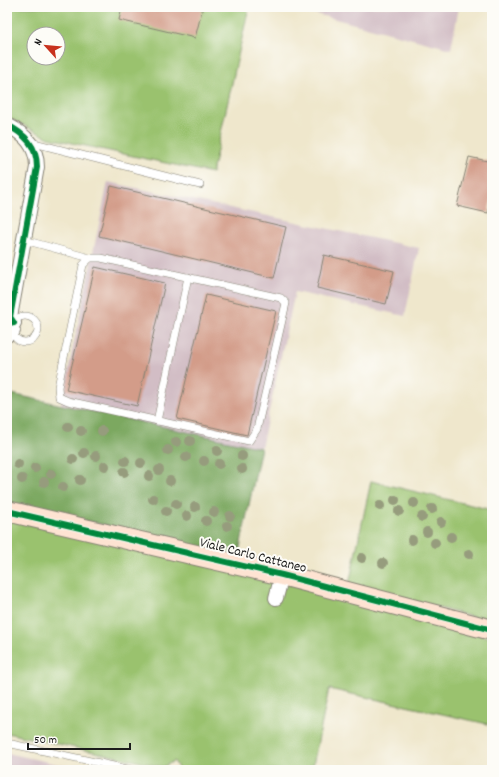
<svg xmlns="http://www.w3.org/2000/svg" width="499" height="777" viewBox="0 0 499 777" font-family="Dekko,sans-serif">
  <rect width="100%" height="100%" fill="#fdfcf7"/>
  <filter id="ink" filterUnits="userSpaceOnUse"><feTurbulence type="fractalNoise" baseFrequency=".025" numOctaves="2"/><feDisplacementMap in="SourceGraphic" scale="8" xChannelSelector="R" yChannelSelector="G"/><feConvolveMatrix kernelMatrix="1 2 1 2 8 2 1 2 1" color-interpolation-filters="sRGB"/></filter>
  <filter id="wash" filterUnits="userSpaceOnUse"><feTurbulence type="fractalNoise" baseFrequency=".012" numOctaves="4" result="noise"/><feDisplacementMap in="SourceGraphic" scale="16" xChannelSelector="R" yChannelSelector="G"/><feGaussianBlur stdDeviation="0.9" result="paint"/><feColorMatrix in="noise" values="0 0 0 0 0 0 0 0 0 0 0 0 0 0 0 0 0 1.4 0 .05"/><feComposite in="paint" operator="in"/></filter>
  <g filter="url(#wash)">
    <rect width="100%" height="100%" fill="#efe7cc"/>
    <g fill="#d2bdc5">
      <path d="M289 7H459L451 49Z"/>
      <path d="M108 182 419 248 405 316 295 292 261 448 61 404Z"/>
      <path d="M7 753 84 770H7Z"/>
    </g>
    <g fill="#9ac26e" stroke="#5b6f45" fill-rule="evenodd">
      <path d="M7 7H249L212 173 49 138 7 117ZM34 34H58V58H34Z"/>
      <path d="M371 481 492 510V622L349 584Z"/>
      <path d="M7 519 285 583 492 638V725L329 689 312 770H179L174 761 163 767 7 733Z"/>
    </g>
    <path fill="#7ba861" stroke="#4c623e" d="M7 393 261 448 238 557 7 502Z"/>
    <g id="blocks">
      <g fill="#d39c89">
        <path d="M122 7H203L195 38 119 20Z"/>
        <path d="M469 157 492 162V198L488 213 457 206Z"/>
        <path d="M111 186 286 227 274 278 99 236Z"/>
        <path d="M324 255 394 271 386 304 317 288Z"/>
        <path d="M95 267 165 283 137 406 66 390Z"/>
        <path d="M206 295 276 311 247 435 177 419Z"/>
      </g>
    </g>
  </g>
  <g filter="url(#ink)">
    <use href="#blocks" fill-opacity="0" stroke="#868274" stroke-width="1"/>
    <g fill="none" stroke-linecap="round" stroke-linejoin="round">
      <defs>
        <g id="lane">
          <path d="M30 142 200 185"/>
          <path d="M24 240 90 258"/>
          <path d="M90 258H101L281 298 286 303 257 429 249 441 68 401 59 397 58 387 83 265Z"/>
          <circle cx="25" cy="329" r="13"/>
          <path d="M157 421 188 277"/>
          <path d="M7 743 132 770"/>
        </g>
        <g id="street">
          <path d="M7 125C25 134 37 146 37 167L10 317 14 323"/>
          <path d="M7 335 13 331"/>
          <path d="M276 598 282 575"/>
        </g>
        <path id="secondary" d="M7 511 282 575 492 630"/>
      </defs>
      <use href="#lane" stroke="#868274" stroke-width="8"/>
      <use href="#street" stroke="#868274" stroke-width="16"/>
      <use href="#secondary" stroke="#868274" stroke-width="22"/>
      <use href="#lane" stroke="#fff" stroke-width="7"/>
      <use href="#street" stroke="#fff" stroke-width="14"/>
      <use href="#secondary" stroke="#fee3d2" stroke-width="20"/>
      <defs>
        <g id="cycleway">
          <path d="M7 125C25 134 37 146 37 167L10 317 14 323"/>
          <path d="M7 511 282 575 492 630"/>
        </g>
      </defs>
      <use href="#cycleway" stroke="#fdfcf7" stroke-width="8"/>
      <use href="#cycleway" stroke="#00873e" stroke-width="6"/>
    </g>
    <g fill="#969c7d">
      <circle cx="68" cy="427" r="5"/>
      <circle cx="81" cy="431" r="5"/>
      <circle cx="102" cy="431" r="5"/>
      <circle cx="190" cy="441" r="5"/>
      <circle cx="176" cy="442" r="5"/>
      <circle cx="168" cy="450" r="5"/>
      <circle cx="217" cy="451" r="5"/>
      <circle cx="84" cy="453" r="5"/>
      <circle cx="96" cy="456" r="5"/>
      <circle cx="242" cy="456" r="5"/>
      <circle cx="186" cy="457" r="5"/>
      <circle cx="73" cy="459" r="5"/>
      <circle cx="125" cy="461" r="5"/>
      <circle cx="204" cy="461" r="5"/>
      <circle cx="141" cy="463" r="5"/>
      <circle cx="18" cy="464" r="5"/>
      <circle cx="219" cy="464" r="5"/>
      <circle cx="105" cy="466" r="5"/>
      <circle cx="35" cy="468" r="5"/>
      <circle cx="242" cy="469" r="5"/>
      <circle cx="159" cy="470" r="5"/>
      <circle cx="124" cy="472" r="5"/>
      <circle cx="51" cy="474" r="5"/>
      <circle cx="149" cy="476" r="5"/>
      <circle cx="22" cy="479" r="5"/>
      <circle cx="80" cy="480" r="5"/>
      <circle cx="170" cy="481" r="5"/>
      <circle cx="44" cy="482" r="5"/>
      <circle cx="63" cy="487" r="5"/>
      <circle cx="153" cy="499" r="5"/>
      <circle cx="395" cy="500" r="5"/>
      <circle cx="414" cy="503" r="5"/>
      <circle cx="176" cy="504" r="5"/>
      <circle cx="380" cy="506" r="5"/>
      <circle cx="195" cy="507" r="5"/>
      <circle cx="432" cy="509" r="5"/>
      <circle cx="166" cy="511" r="5"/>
      <circle cx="399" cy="511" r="5"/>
      <circle cx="214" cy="512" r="5"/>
      <circle cx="187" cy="516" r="5"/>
      <circle cx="230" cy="516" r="5"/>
      <circle cx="422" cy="517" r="5"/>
      <circle cx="206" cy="521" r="5"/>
      <circle cx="441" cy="522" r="5"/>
      <circle cx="227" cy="526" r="5"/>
      <circle cx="427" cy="532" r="5"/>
      <circle cx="451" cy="537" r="5"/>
      <circle cx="412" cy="540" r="5"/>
      <circle cx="435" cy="543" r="5"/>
      <circle cx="469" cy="554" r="5"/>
      <circle cx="362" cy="558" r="5"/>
      <circle cx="383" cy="563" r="5"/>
    </g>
  </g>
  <g text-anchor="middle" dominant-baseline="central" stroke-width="4" stroke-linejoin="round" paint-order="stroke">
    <g font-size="14" fill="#1c1c1c" stroke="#fdfcf7">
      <text transform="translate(253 556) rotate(14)">Viale Carlo Cattaneo</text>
    </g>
  </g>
  <rect width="499" height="777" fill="none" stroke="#fdfcf7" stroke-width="24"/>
  <g transform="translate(46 46) rotate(297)"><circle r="19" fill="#fdfcf7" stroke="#a3a29f"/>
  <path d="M0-3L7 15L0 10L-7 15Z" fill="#c8321e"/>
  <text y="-6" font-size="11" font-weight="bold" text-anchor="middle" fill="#1c1c1c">N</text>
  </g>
  <path d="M28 743v6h102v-6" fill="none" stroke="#1c1c1c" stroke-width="2"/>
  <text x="34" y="743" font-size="12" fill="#1c1c1c" stroke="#fdfcf7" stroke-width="3" paint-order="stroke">50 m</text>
</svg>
